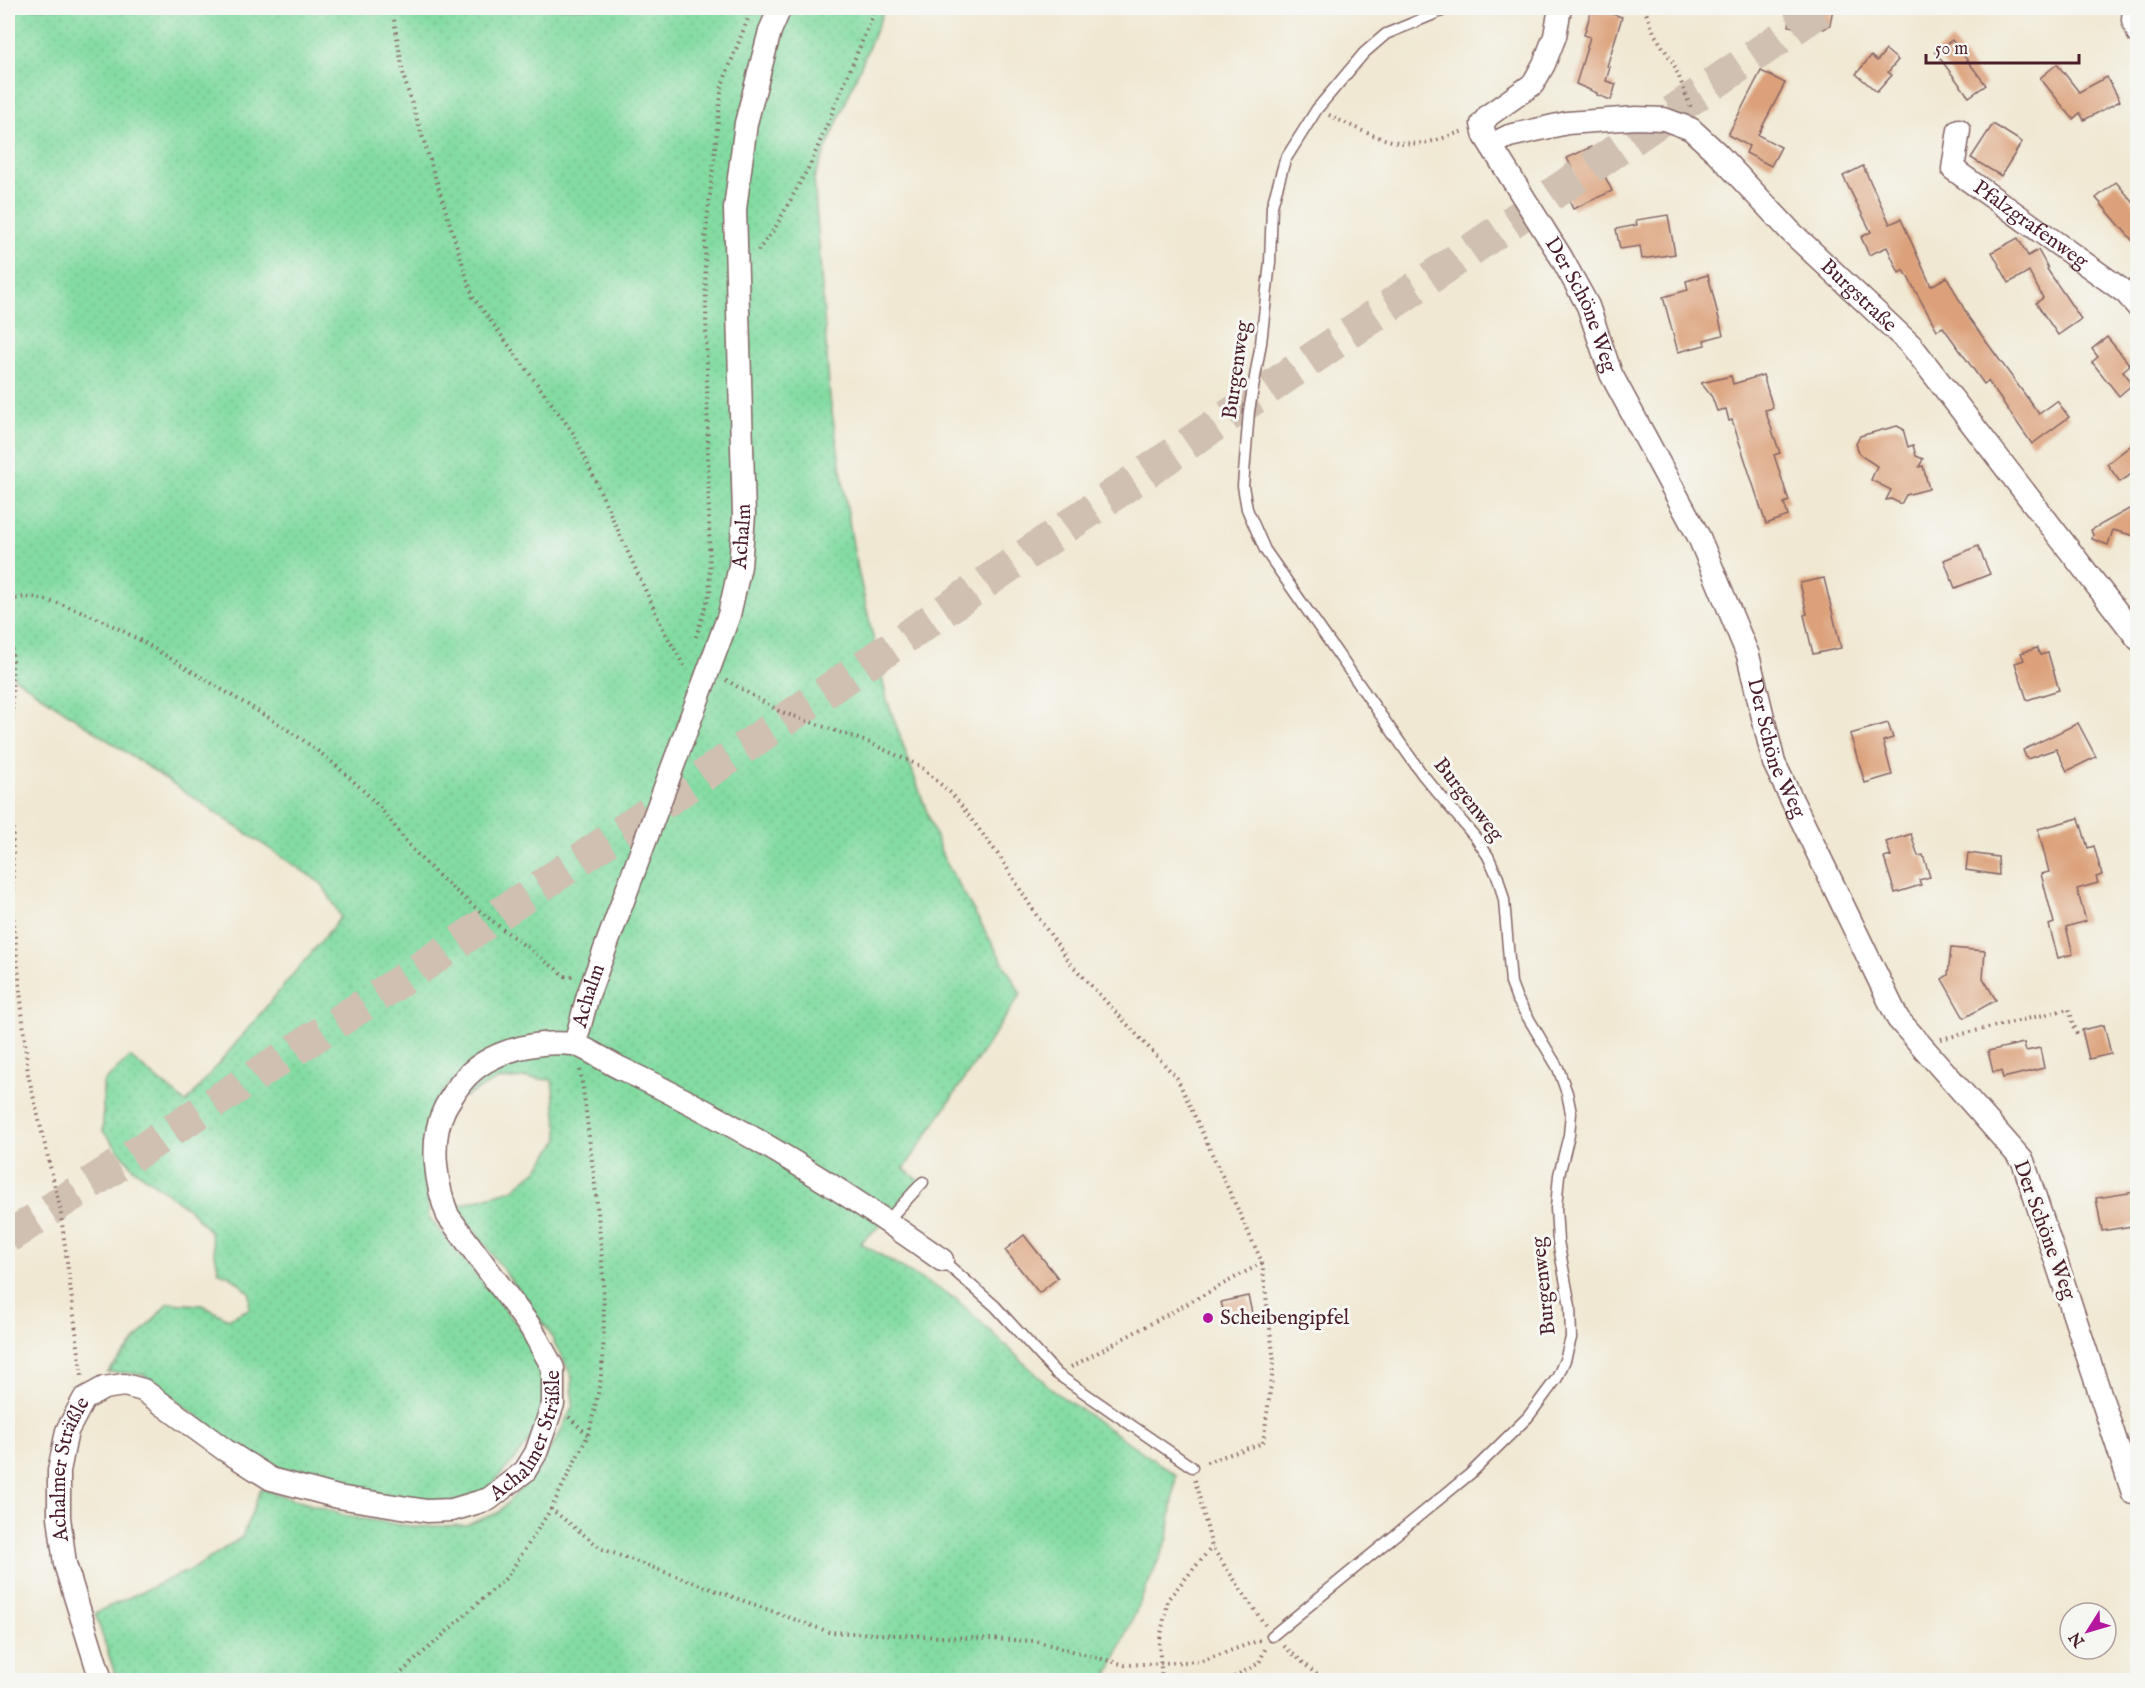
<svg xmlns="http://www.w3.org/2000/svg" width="2145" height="1688" viewBox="0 0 2145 1688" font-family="'IM FELL English',serif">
  <defs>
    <pattern id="grass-dots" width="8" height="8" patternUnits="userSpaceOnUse" patternTransform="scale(1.5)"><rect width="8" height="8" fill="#83dca2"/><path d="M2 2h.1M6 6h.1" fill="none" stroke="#73bc8c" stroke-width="1.8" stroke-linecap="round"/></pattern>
  </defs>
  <rect width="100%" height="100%" fill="#f6f6f2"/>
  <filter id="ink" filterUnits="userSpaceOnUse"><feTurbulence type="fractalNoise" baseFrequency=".0167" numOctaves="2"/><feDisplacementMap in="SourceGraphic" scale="12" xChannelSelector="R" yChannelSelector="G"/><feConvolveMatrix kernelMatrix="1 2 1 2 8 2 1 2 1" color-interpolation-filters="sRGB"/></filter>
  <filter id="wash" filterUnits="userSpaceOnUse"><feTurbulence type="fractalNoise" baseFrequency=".008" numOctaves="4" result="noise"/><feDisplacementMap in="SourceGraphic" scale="24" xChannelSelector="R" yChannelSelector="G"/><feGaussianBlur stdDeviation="1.35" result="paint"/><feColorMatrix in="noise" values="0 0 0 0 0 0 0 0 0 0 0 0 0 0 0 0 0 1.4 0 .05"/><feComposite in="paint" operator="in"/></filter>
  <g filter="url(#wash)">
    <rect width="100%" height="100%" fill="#f0e8d2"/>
    <path fill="url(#grass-dots)" stroke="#667e66" stroke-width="1.5" d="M8 8H885L814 178 830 399 854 552 887 700 943 857 1021 994 904 1169 926 1185 860 1243 956 1299 1055 1392 1176 1475 1168 1538 1106 1680H117L95 1613 196 1567 242 1537 261 1489 350 1517 416 1527 466 1525 498 1513 536 1472 559 1435 573 1405 572 1377 548 1330 456 1206 512 1190 537 1170 559 1139 552 1080 526 1078 497 1080 464 1097 451 1082 433 1106 424 1141 429 1217 524 1333 548 1368V1402L535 1433 513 1461 487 1490 454 1502 405 1501 278 1473 224 1437 143 1374 108 1372 168 1303 202 1305 228 1319 249 1309 250 1293 229 1275 219 1272 210 1232 190 1210 134 1169 103 1131V1083L130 1057 186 1103 341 917 322 884 8 673Z"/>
    <g id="blocks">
      <g fill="#dca17a">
        <path d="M1592 8 1622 17 1607 66 1610 67 1606 81 1616 84 1611 100 1597 95V93L1576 84 1590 37 1584 35Z"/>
        <path d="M1782 8H1833L1830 25 1824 29 1815 27 1803 36 1797 28 1789 26 1790 19Z"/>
        <path d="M1952 40 1986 85 1969 97 1935 52Z"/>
        <path d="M1886 50 1898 60 1888 72 1892 75 1877 92 1856 74 1871 56 1877 61Z"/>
        <path d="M2057 64 2079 92 2107 77 2120 101 2084 120 2080 113 2073 119 2040 78Z"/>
        <path d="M1761 71 1785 83 1758 135 1781 147 1771 166 1746 153 1749 146 1728 135Z"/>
        <path d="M1993 124 2022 142 2001 176 1971 158Z"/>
        <path d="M1591 147 1612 191 1573 209 1560 182 1575 175 1567 158Z"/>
        <path d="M1863 166 1890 224 1901 219 1931 286 1947 277 1969 318 2039 414 2057 401 2069 417 2032 444 1988 381 1984 384 1943 327 1937 330 1904 270 1899 273 1887 247 1869 255 1861 237 1871 232 1843 176Z"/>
        <path d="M2116 182 2138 208V247L2096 198Z"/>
        <path d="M1668 215 1675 254 1642 259 1640 246 1620 249 1616 229 1637 225 1636 220Z"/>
        <path d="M2018 238 2028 256 2038 250 2048 268 2047 269 2081 319 2058 335 2036 303 2043 298 2029 271 2009 283 1992 252Z"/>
        <path d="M1708 275 1723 335 1704 340 1705 345 1678 352 1663 297 1688 290 1686 281Z"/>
        <path d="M2107 337 2130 365 2123 371 2133 384 2119 396 2092 362 2098 357 2092 349Z"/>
        <path d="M1763 375 1773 408 1765 410 1780 453 1774 455 1789 501 1784 503 1788 516 1766 524 1732 420 1729 421 1726 409 1717 411 1712 397 1701 383 1731 376 1733 384Z"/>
        <path d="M1897 426 1903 429 1908 447 1913 445 1916 456 1923 459 1919 467 1923 466 1929 489 1906 495 1901 504 1891 499 1886 500 1891 490 1871 480 1877 466 1860 455 1856 444 1860 436Z"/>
        <path d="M2138 440V469L2120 482 2107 464Z"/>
        <path d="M2138 504V537L2113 530 2108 545 2092 539 2093 535 2091 530Z"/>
        <path d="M1978 546 1990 574 1955 588 1944 560Z"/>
        <path d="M1824 578 1841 648 1813 654 1804 615 1807 614 1800 583Z"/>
        <path d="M2037 648 2040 655 2048 653 2059 690 2027 700 2015 663 2024 660 2021 653Z"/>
        <path d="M1888 723 1893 738 1883 741 1892 775 1865 783 1850 734Z"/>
        <path d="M2078 723 2096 757 2067 771 2056 749 2027 759 2023 750Z"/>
        <path d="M2079 818 2088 848 2094 846 2102 875 2096 877 2098 883 2077 889 2086 921 2066 927 2073 954 2058 958 2049 925 2054 923 2041 874 2049 872 2038 829Z"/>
        <path d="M1911 834 1918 856 1923 855 1930 877 1919 880 1921 885 1895 893 1884 858 1891 856 1886 842Z"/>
        <path d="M1968 853 1998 857 1999 875 1966 870Z"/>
        <path d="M1951 948 1985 951 1983 978 1996 1000 1964 1018 1942 979 1948 975Z"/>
        <path d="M2104 1025 2111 1054 2089 1059 2082 1030Z"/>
        <path d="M2024 1043 2026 1051 2040 1048 2044 1068 2003 1078 2001 1071 1993 1072 1988 1051Z"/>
        <path d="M2135 1192 2138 1225 2102 1231 2096 1198Z"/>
        <path d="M1024 1235 1058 1278 1039 1293 1005 1250Z"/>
        <path d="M1248 1296 1253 1317 1227 1323 1221 1302Z"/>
      </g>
    </g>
  </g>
  <g filter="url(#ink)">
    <use href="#blocks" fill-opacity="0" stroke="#846565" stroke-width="1.5"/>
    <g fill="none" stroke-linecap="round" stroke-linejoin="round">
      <path stroke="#cfc0b1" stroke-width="33" stroke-dasharray="33 16" stroke-linecap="butt" d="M8 1237 411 974 656 808 1824 8"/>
      <defs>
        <g id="service">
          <path d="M887 1221 923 1182"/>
          <path d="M942 1260 995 1306 1057 1374 1192 1467"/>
          <path d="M1272 1636 1470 1474 1528 1417 1557 1378 1565 1360 1571 1338 1570 1306 1558 1241 1556 1208 1559 1175 1569 1135 1571 1113 1567 1093 1558 1068 1517 999 1511 983 1504 900 1498 878 1488 856 1475 837 1422 774 1265 550 1247 509 1243 486 1249 411 1261 343 1270 262 1272 206 1285 160 1317 109 1364 53 1386 34 1449 8"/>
        </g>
        <g id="minor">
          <path id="s1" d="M1560 8 1555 36 1544 64 1533 84 1489 115 1482 124 1485 136 1561 257 1588 306 1611 374 1699 537 1748 655 1774 763 1898 1019 2023 1161 2133 1493 2138 1494"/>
          <path d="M2134 8 2133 20 2138 33"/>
          <path id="s2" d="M1959 130 1953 169 2126 293 2138 307"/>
          <path id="s3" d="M1491 145 1509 136 1567 123 1636 118 1664 119 1691 129 1717 153 1791 232 1911 345 2138 639"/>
          <path id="s4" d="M575 1044 588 995 729 615 740 566 744 515 735 209 746 123 770 31 780 8"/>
          <path id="s5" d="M101 1680 65 1564 59 1517V1471L67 1431 84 1399 104 1388 124 1385 143 1390 225 1450 271 1479 338 1497 427 1511 452 1510 489 1499 525 1471 536 1453 553 1404V1368L531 1328 448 1216C436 1185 429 1141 444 1110 447 1103 452 1097 456 1090 479 1053 531 1040 573 1044 584 1046 610 1064 622 1069 735 1122 841 1188 942 1260"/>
        </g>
      </defs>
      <use href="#service" stroke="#846565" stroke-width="13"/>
      <use href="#minor" stroke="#846565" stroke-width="25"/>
      <g stroke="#846565" stroke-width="4" stroke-dasharray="1.5 4.5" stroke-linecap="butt">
        <path d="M392 8 404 78 473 297 574 434 664 631 686 669"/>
        <path d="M1644 8 1655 35 1674 64 1691 108"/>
        <path d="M1329 115C1358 129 1390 147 1423 143 1437 141 1451 135 1464 131"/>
        <path d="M758 251 775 228 811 163 876 8"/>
        <path d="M8 595 12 604 13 915 28 1074 60 1208 82 1377"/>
        <path d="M10 600C20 597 30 596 41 599 101 612 159 652 211 683 254 709 301 735 339 768 353 781 369 795 381 809 393 823 403 839 415 852 459 899 514 937 565 976H575"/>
        <path d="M696 637 710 592 705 240 722 85 752 8"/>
        <path d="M726 680 779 711 870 743 920 766 953 795 1000 857 1035 913 1072 965 1177 1078 1262 1262 1274 1362 1263 1443 1204 1463"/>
        <path d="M1941 1039 2069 1009 2077 1035"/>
        <path d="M580 1070C585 1100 588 1130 592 1161 600 1225 606 1289 603 1354 602 1381 595 1408 588 1435"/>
        <path d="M1071 1367 1262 1263"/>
        <path d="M569 1417 588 1435 551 1509 602 1549 829 1632 1035 1641 1125 1665 1202 1661 1260 1640"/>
        <path d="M1195 1480 1212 1547 1265 1625"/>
        <path d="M1284 1646 1323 1680"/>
        <path d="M393 1680 507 1577 551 1509"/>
        <path d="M1162 1680 1159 1644 1168 1599 1212 1547"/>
        <path d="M1229 1680 1259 1663 1266 1647"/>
      </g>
      <use href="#service" stroke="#fff" stroke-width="10"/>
      <use href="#minor" stroke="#fff" stroke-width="22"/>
    </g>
  </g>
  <circle fill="#b5179e" stroke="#f6f6f2" stroke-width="2" cx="1208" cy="1318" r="6"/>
  <g text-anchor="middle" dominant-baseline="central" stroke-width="6" stroke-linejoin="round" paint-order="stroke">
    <g font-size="21" fill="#4a1f2b" stroke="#f6f6f2">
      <text stroke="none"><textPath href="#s2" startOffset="135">Pfalzgrafenweg</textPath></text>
      <text stroke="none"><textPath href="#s3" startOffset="442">Burgstraße</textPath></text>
      <text stroke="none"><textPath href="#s1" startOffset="354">Der Schöne Weg</textPath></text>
      <text transform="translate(1237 370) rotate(-82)">Burgenweg</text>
      <text stroke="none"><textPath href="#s4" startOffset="536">Achalm</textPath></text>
      <text stroke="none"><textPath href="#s1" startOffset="840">Der Schöne Weg</textPath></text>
      <text transform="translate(1468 800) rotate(52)">Burgenweg</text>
      <text stroke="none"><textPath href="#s4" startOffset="50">Achalm</textPath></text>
      <text transform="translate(2044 1230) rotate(70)">Der Schöne Weg</text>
      <text transform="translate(1544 1286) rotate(-96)">Burgenweg</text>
      <text stroke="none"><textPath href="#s5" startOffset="812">Achalmer Sträßle</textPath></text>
      <text stroke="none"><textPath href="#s5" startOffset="218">Achalmer Sträßle</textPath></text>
    </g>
    <g font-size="21" fill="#4a1f2b" stroke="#f6f6f2" text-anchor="start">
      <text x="1220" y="1318">Scheibengipfel</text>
    </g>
  </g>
  <rect width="2145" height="1688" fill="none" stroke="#f6f6f2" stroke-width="30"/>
  <g transform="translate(2088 1631) rotate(233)"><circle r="28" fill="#f6f6f2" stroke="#b1a0a2" stroke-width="1.5"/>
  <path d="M0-4.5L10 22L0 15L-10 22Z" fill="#b5179e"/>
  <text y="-9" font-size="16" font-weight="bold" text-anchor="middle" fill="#4a1f2b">N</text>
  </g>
  <path d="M1926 54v9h153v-9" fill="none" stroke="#4a1f2b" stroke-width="3"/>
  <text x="1935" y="54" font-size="18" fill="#4a1f2b" stroke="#f6f6f2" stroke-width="4.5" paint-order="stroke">50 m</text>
</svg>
